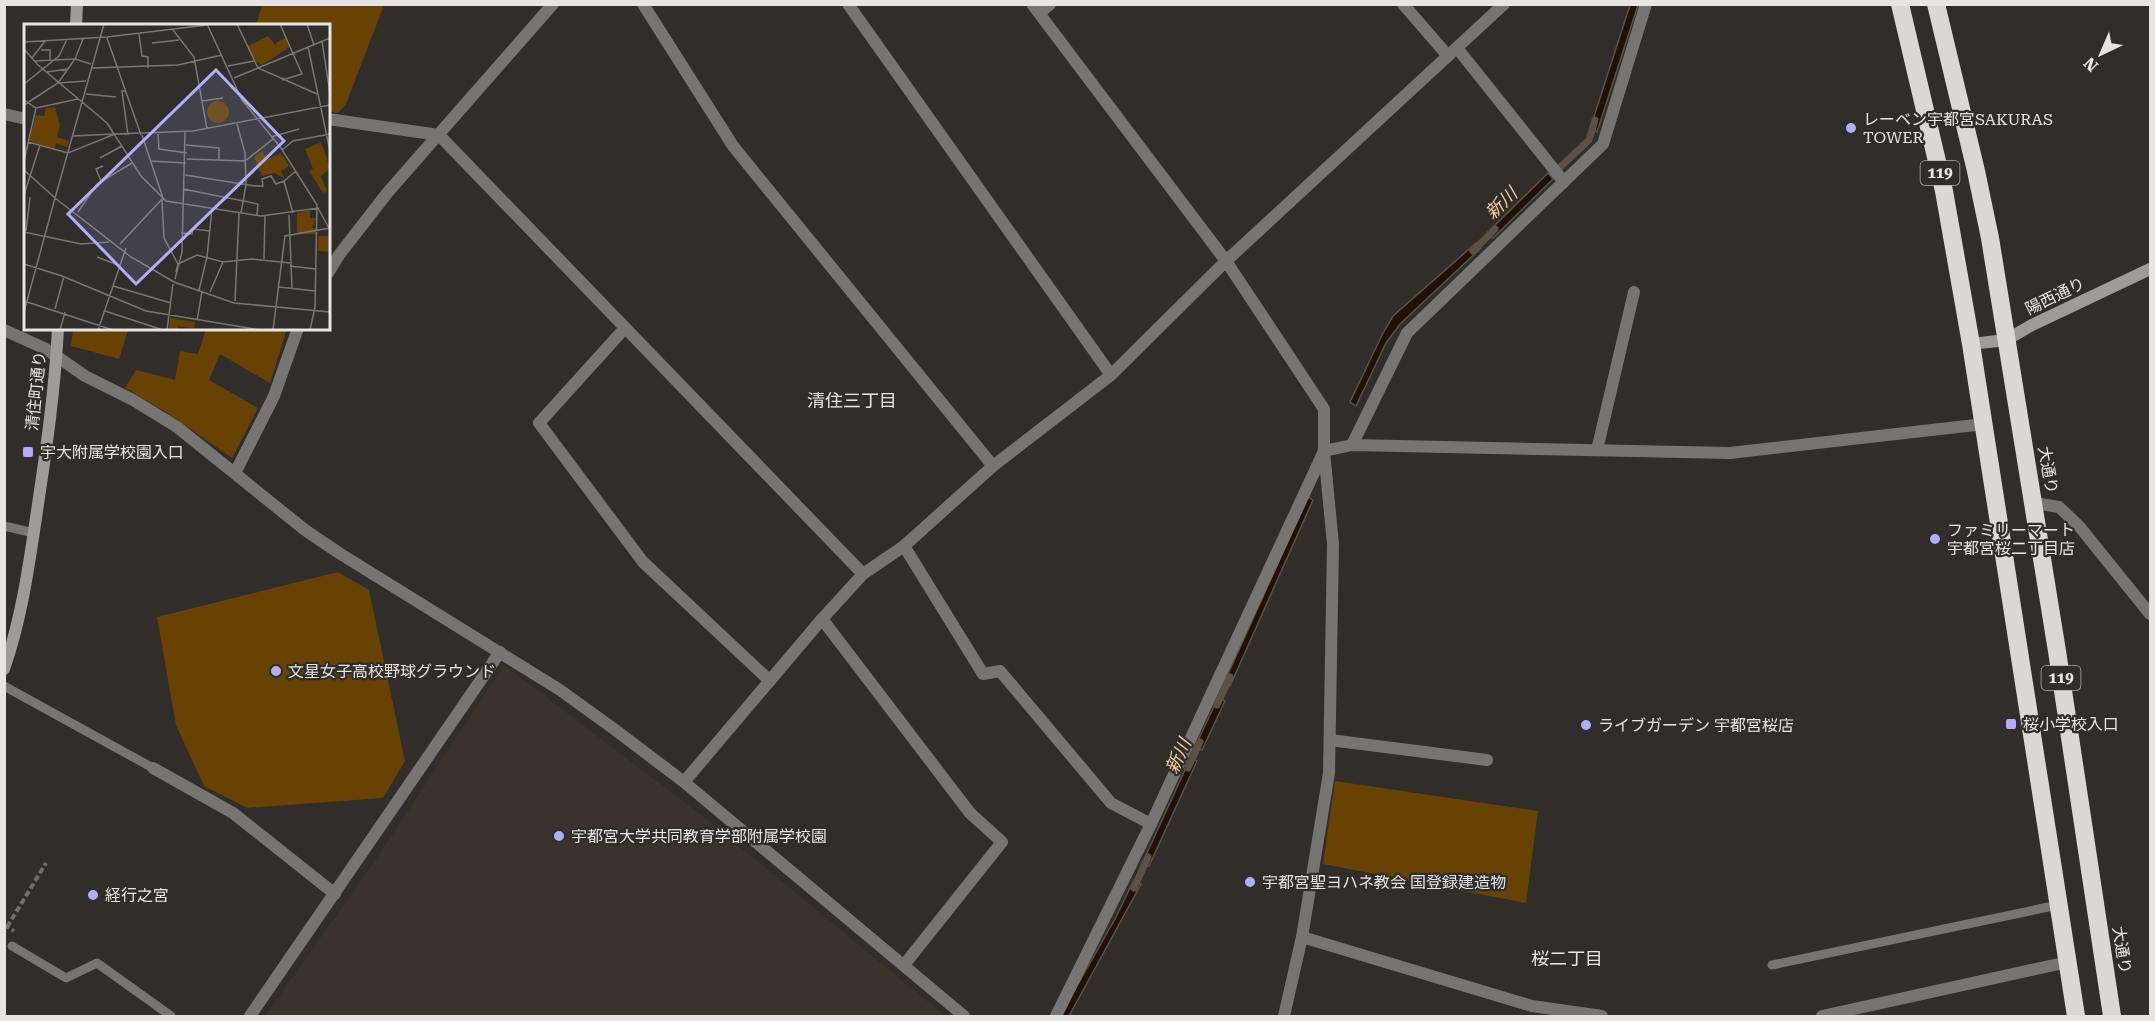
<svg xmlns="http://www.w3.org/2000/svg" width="2155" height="1021" viewBox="0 0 2155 1021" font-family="'Roboto Serif','Noto Sans JP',serif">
  <rect width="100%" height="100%" fill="#302d2b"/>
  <path fill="#39332b" d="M504 665 700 814 945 1016H265L377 858Z"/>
  <g fill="#674201">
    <path d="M262 5H384L346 104 338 113 329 111 328 26 256 25Z"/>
    <path d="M117 329 128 331 119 359 71 346 73 329Z"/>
    <path d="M206 329H287L270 383 220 354 209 380 258 408 232 458 167 413 125 388 136 370 175 380 180 351 198 354Z"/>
    <path d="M338 572 369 590 405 761 383 798 247 808 204 786 176 725 157 617Z"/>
    <path d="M1335 781 1538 811 1526 903 1323 864Z"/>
  </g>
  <g fill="#201100" stroke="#5c5144" stroke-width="1.5">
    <path d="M1630 5H1638L1597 132 1591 126Z"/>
    <path d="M1548 173 1553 179 1493 238 1487 233Z"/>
    <path d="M1476 243 1481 248 1400 324 1386 343 1356 406 1350 402 1383 333 1393 316Z"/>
    <path d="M1308 497 1313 500 1230 686 1224 683Z"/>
    <path d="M1218 698 1225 701 1202 750 1195 747Z"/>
    <path d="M1190 759 1197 761 1149 866 1142 864Z"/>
    <path d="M1134 880 1141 884 1069 1016H1060L1115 919Z"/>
  </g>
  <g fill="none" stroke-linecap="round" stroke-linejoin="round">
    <g stroke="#5c5144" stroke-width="7">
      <path d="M1553 174 1589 140 1595 120"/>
      <path d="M1473 251 1495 229"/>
      <path d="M1217 705 1230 677"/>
      <path d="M1188 768 1200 742"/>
      <path d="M1134 888 1148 857"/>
    </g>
    <g stroke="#716e6c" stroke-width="4" stroke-dasharray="6 3" stroke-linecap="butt">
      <path d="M4 925 14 931"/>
      <path d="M7 927 46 863"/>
    </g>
    <g stroke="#767573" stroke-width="9">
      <path d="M4 526 34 533"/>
      <path d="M4 686 153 768"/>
      <path d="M12 946 66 978 97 963 171 1016"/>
      <path d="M1772 965 2058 905"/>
    </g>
    <g stroke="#767573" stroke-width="12">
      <path d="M643 4 733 146 993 466"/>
      <path d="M848 4 1111 375"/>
      <path d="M1032 4 1226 261 1324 409V451L1333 544 1329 773 1302 937 1284 1016"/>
      <path d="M1403 4 1448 56"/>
      <path d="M1040 13 1050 4"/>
      <path d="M1457 48 1564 182"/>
      <path d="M4 114 26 119"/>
      <path d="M328 119 439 135 863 574"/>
      <path d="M328 273 339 255 388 192 553 4"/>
      <path d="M625 328 539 423 643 562 770 681"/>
      <path d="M4 330 46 349 85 376 133 400 177 427 305 530 339 553 560 690 614 729 684 782 964 1016"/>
      <path d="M1352 445 1407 333 1603 144 1646 4"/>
      <path d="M1597 450 1634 292"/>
      <path d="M235 473 274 396 298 328"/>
      <path d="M2034 503 2059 507 2079 526 2150 614"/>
      <path d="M904 546 983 674 1000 671 1111 803 1151 824"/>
      <path d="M822 619 970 813 1002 842 904 965"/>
      <path d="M1330 740 1487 760"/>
      <path d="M153 768 233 813 335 894"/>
      <path d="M684 782 822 619 863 574 904 546 993 466 1111 375 1226 261 1504 4"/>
      <path d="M1302 937 1532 1006 1602 1016"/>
      <path d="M250 1016 500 652"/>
      <path d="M1056 1016 1151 824 1324 451 1352 445 1730 453 1984 424"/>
      <path d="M1822 1016 2068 962"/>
    </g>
    <g stroke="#9e9c9a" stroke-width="12">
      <path d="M76 26 77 4"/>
      <path d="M1971 344 2006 340 2032 325 2150 269"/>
      <path d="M4 669C22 617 29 565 37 511 46 451 55 390 58 328"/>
    </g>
    <g stroke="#dad7d4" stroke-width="18">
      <path d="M1900 4 1944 191 1971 344 2076 1016"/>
      <path d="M1936 4 1976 171 1990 238 2057 651 2112 1016"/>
    </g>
  </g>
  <g fill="#aeaefb" stroke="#302d2b" stroke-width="2">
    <circle cx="1851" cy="128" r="6"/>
    <rect x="22" y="446" width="12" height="12" rx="3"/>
    <circle cx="1935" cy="539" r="6"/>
    <circle cx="276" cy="671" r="6"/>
    <rect x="2005" y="718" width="12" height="12" rx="3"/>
    <circle cx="1586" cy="725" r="6"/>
    <circle cx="559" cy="836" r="6"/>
    <circle cx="1250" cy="882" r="6"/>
    <circle cx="93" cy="895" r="6"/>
  </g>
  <g text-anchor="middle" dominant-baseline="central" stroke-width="4.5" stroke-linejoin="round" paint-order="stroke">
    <g fill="#302d2b" stroke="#b0aeac" stroke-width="1.5">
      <rect x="1920.5" y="161" width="39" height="24" rx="4.5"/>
      <rect x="2041.5" y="666" width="39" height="24" rx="4.5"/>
    </g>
    <g font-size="15" font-weight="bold" fill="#e7e5e3">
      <text x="1940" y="173">119</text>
      <text x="2061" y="678">119</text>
    </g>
    <g font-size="16" fill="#e7e5e3" stroke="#302d2b" text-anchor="start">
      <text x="1863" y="119">レーベン宇都宮SAKURAS<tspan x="1863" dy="18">TOWER</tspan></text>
      <text x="40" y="452">宇大附属学校園入口</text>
      <text x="1947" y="530">ファミリーマート<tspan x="1947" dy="18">宇都宮桜二丁目店</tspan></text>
      <text x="288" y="671">文星女子高校野球グラウンド</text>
      <text x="2023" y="724">桜小学校入口</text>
      <text x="1598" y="725">ライブガーデン 宇都宮桜店</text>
      <text x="571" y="836">宇都宮大学共同教育学部附属学校園</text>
      <text x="1262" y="882">宇都宮聖ヨハネ教会 国登録建造物</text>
      <text x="105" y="895">経行之宮</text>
    </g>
    <g font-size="16" fill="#e7e5e3" stroke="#302d2b">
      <text transform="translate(2055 296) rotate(-26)">陽西通り</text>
      <text transform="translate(36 391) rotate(-84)">清住町通り</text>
      <text transform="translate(2048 470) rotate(80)">大通り</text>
      <text transform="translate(2122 950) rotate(81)">大通り</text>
    </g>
    <g font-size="18" font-style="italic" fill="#f8ce98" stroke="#302d2b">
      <text transform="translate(1501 203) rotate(-44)">新川</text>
      <text transform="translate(1178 756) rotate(-66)">新川</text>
    </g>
    <g font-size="18" fill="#e7e5e3" stroke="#302d2b">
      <text x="852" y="400">清住三丁目</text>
      <text x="1567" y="958">桜二丁目</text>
    </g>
  </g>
  <g transform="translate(24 24)">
    <rect width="306" height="306" fill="#302d2b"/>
    <path d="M244 12 253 23 252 19 261 14 266 23 238 41 232 38 224 22ZM183 88a11 11 0 1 1 22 0a11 11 0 1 1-22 0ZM31 83 36 101 33 113 45 117 43 123 32 119 31 125 5 117 12 91 20 92 22 84ZM297 118 306 144 297 152 303 167 299 169 285 147 289 145 281 125ZM238 127 243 135 257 129 265 142 257 147 261 155 251 149 238 152 230 133ZM286 186V194H292L288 204H292V210H273V189ZM304 206 306 228 294 227V212H304ZM146 294 171 298 170 304 154 302V306H145Z" fill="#674201"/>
    <path fill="none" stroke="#797775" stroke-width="1.5" d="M183 0 218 76 257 124 293 181 291 283 286 306M213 0 234 44 293 70M256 0 278 50 258 56M283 0 290 21M149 6 170 33 183 105M115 10 118 32 124 33V44M83 14 117 111M298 17 306 70M0 18 83 13 183 1M128 19 155 16M284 23 306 127M0 25 14 41 83 99 117 152 142 177 237 192 294 184 306 206M17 26H26V36M8 34 21 17M10 37 51 35 67 40M204 42 230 37M68 44 154 41 198 31M23 48 44 45M210 54 306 14M34 59 62 57M0 60 35 32 43 15M101 67H98L104 111M62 70 92 73M0 76 12 84 54 75M178 77 199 74M0 81 34 59 51 35 59 15M213 100 221 129 222 161 217 189M134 110 135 125 163 129M49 112 89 110M247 113 275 105M4 118 44 129 91 110 169 107 306 81M162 121 195 124V136M258 126 269 117 306 110M76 134 98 122M163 135 221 137 249 115M0 137 12 84M126 137 162 139M0 146 31 174 0 288M161 151 231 162H239L238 155 247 152 252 160 260 157M77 157 72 145 79 142M159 165 234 180 233 191M0 171 16 121M31 174 107 233 150 258 210 279 306 288M31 174 80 0M138 176 140 214 154 240 152 248M54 188 73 160 108 139M269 189 260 157 272 147M265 191 268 264M2 207 6 173M0 208 57 220 85 218M157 209 168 210 169 205 186 207M96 220 139 174 118 111M73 233 94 241M240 235 241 192M0 240 38 252 122 287 236 306M154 240 173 231 199 238 228 235 266 239M266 242 292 245M151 255 158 228 161 108M89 262 147 279M255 263 291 267M175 266 183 233 188 185M186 268 199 238M0 277 89 306M211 277 215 189M31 285 40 252M81 287 139 306M173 297 178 267M36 306 41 288M74 306 102 224M143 306 149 260M249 306 261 212 306 204"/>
    <path fill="#aeaefb" fill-opacity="0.15" stroke="#aeaefb" stroke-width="3" d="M192 46 260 117 112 260 44 190Z"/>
    <rect width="306" height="306" fill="none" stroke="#e7e5e3" stroke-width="3"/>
  </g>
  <rect width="2155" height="1021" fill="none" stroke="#e7e5e3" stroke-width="12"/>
  <g transform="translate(2101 54) rotate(224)" stroke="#302d2b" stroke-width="4.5" paint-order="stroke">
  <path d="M0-4.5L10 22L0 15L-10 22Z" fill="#e7e5e3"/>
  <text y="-9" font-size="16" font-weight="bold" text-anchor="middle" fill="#e7e5e3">N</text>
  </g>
</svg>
